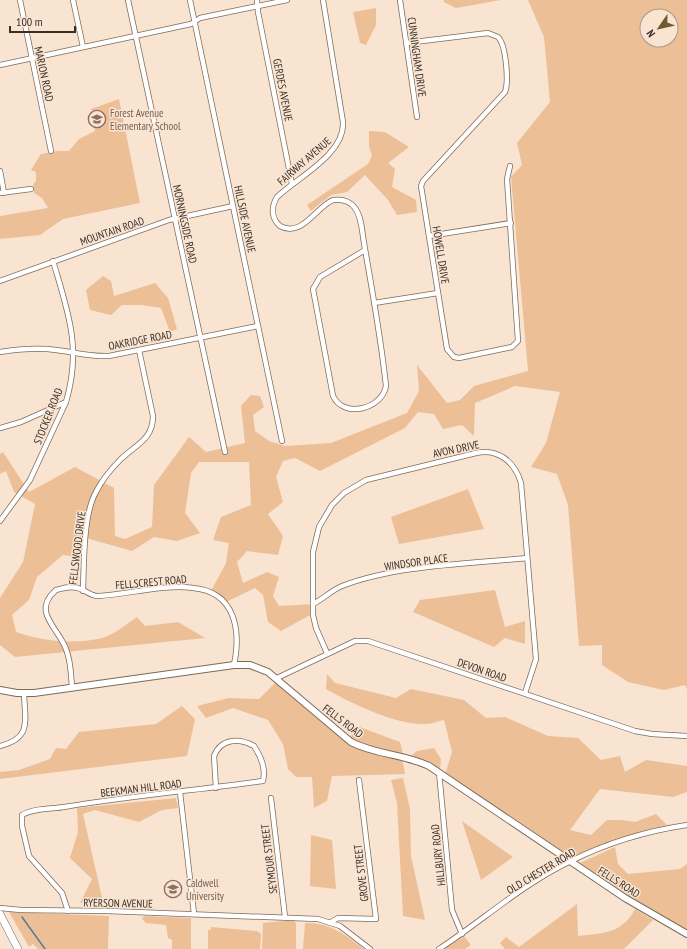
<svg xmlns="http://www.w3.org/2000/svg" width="687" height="949" viewBox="0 0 687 949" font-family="'PT Sans Narrow',sans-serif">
  <rect width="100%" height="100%" fill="#f9e4d2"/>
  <g fill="#ecbf97" fill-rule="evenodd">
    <path d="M444 0H501L456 8 444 2Z"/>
    <path d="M528 0H687V689L685 685 664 690 628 682 602 665V645L579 646 568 505 557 474 531 467 546 443 560 392 515 386 475 403 474 436 462 425 443 429 434 414 418 412 405 428 320 471 295 458 283 461 276 477 283 502 268 514 283 536 278 555 247 551 237 562 243 583 267 572 279 577 273 596 279 606 314 604V613L281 631 268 622 263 595 255 588 226 602 211 591 226 563 229 543 213 540 221 517 251 505 249 462H199L191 473 185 513 200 533 177 541 154 537 132 551 86 538 84 558 63 555 37 577 29 600 12 615 16 632C42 641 74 645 102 638 113 635 127 624 137 617L145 626 178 622 205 638 15 657 0 645V598L23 562 35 504 14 492 6 471 0 474V454L3 452 29 492 75 467 114 488 115 536 125 539 152 527 154 485 189 437 206 452 245 443 241 406 251 395 260 396 264 407 253 415 255 431 269 441 285 446 331 443 407 413 419 391 417 365 447 403 460 400 474 386 528 371 511 177 522 165 517 143 550 102 544 37ZM647 16H671V40H647Z"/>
    <path d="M376 8V25L366 45 360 43 353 12Z"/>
    <path d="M119 99 140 203 63 219 40 235 0 239V216L48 208 42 198 34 193 33 185 36 181V172L31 170 41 154 57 151H69L79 139 95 131 91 109Z"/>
    <path d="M369 131 385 132 409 147 388 163 395 169 392 187 416 200 417 212 397 215 388 200 365 175 347 192 331 195 311 211 307 205 368 164 372 156 369 146Z"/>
    <path d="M103 276 111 281 114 296 155 283 168 298 177 329 170 332 161 308 142 305H122L111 315 90 310 86 290Z"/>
    <path d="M468 489 484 529 399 544 391 517Z"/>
    <path d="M495 590 505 627 525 621V644L505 638 494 647 413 612 420 600Z"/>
    <path d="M327 674 335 683 396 698 411 689 464 700 486 718 505 717 548 736 578 738 601 760 620 756 625 772 646 760 687 766V792L673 797 600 789 570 830 591 835 607 820H622L635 822 656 814 667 825 640 832 570 857 564 855 445 775 452 752 444 720C438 721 432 724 426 724 398 726 350 703 326 689Z"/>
    <path d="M276 682 340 737 363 750 402 758 405 774 332 776 327 801 314 808 312 777H296L288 769 283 744 268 720 233 708 206 718 197 706 229 698 259 699Z"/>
    <path d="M182 706 195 719 187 756 0 779V772L19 770 50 759 56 748 66 749 79 732 156 724Z"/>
    <path d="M357 726 400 742 403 754 364 745 350 738Z"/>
    <path d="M434 748 441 759 440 770 412 755 417 751Z"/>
    <path d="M403 778 410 809 411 856 425 920 403 916 397 803 391 780Z"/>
    <path d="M176 798 178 808 162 810 139 822 95 810 83 814 103 902 80 903 92 879 70 858 78 832 77 808Z"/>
    <path d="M462 821 513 857 481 880Z"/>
    <path d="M311 835 332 840 336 889 310 886Z"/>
    <path d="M615 847 618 864 628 874 680 869 687 864V933L656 916 578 864Z"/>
    <path d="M577 904 578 936C603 933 622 934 635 909L653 920 624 949H505L500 943 506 937 519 947Z"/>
    <path d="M9 912 109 916 108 949H38L33 944 29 947Z"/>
    <path d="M144 916 191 918V949H172V940L168 938 166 925 146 923 142 919Z"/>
    <path d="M294 920 296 924V949H262L263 923Z"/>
    <path d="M305 923C329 922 346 935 364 949H303Z"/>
    <path d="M211 927 257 931 261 934 260 949H208V930H211Z"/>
    <path d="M464 936 471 945 465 949H443Z"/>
  </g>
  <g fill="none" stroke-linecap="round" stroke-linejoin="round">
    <path stroke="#567b94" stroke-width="1.5" d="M22 917 45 949"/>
    <defs>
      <g id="minor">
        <path d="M20 0 51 151"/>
        <path d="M73 0 83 47"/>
        <path d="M128 0 225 452"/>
        <path d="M190 0 282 441"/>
        <path d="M257 0 258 12 292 184"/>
        <path d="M323 0 343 122C345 154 298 177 277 197 271 207 271 218 280 226 302 238 316 207 333 200 342 199 350 201 355 208 362 217 362 233 364 243 372 290 381 338 386 386 382 409 344 419 333 396L313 289 320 277 365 250"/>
        <path d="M400 0 417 117"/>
        <path d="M406 43 488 33 498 37C506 45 509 81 505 92L423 181 421 186 447 349 454 357 459 358 512 347 518 341 507 179 510 166"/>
        <path d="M0 65 191 24 200 18 287 0"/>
        <path d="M0 171 4 193"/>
        <path d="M0 193 31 189"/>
        <path d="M429 236 511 223"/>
        <path d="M0 281 169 220 233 206"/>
        <path d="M374 303 438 293"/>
        <path d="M0 352C19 349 37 347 56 350 74 352 90 357 109 356L258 326"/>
        <path d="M0 428 21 422 66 402"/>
        <path d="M0 521 30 480 66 402C82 348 68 312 53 261"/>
        <path d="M83 591C84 563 83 515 96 492 102 480 111 469 120 460 135 445 153 440 153 416L139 350"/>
        <path d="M313 604C323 599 332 590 342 586 396 565 469 564 527 558"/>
        <path d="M327 653 316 628 313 615V552L319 527 332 505 344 493 366 480 476 453C498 448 515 462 521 483L536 659 525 693"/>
        <path d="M277 678 355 641H368L635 731 652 734 687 736"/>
        <path d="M72 688C71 675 71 661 66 649 58 627 31 612 56 590 63 588 70 586 77 588 85 589 91 597 99 596 128 594 166 584 193 588 236 592 241 631 234 665"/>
        <path d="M0 746C32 738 25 721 24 694"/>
        <path d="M439 772 452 910 462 934"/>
        <path d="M180 792 194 914"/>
        <path d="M271 798 285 917"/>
        <path d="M0 908 21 910 108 911 318 919 340 926 370 949"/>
        <path d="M68 911 62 893 29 856 22 826V815C33 808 52 809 64 807 130 796 197 790 263 781 266 768 261 757 254 746 239 738 221 738 214 756L216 788"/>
        <path d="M331 922 338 918 376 919 359 780"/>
        <path d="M439 949C482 921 524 883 571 861 607 843 647 831 687 825"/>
      </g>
      <path id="tertiary" d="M0 690 17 693H34L234 665H250L268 672 351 742C376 755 404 754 429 766L625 898 687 934"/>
      <path id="primary" d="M0 914 18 949"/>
    </defs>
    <use href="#minor" stroke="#7d6b5b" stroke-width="6"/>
    <use href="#tertiary" stroke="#7d6b5b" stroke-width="8"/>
    <use href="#primary" stroke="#7d6b5b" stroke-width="8"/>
    <use href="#minor" stroke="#fff" stroke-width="4.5"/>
    <use href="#tertiary" stroke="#fff" stroke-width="6"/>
    <use href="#primary" stroke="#fff" stroke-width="7"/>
  </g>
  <defs>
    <symbol id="school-ring" viewBox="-11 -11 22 22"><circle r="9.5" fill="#f9e4d2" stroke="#8d6e63" stroke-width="1.5"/><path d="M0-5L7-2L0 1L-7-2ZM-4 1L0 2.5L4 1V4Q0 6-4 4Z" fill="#8d6e63"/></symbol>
    <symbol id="university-ring" viewBox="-11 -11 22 22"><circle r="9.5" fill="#f9e4d2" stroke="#8d6e63" stroke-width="1.5"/><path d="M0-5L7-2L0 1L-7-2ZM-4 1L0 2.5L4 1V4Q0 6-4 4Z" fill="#8d6e63"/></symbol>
  </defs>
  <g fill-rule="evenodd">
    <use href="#school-ring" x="87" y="109" width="20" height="20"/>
    <use href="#university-ring" x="163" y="879" width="20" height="20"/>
  </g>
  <g text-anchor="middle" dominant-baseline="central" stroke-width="3" stroke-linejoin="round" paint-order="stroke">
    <g font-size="11" fill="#372f28" stroke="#f9e4d2">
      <text transform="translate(417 57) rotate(82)">CUNNINGHAM DRIVE</text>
      <text transform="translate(44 74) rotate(78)">MARION ROAD</text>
      <text transform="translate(283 90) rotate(79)">GERDES AVENUE</text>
      <text transform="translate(304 161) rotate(-41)">FAIRWAY AVENUE</text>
      <text transform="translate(245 219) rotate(78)">HILLSIDE AVENUE</text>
      <text transform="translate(185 224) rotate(78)">MORNINGSIDE ROAD</text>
      <text transform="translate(112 231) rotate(-19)">MOUNTAIN ROAD</text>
      <text transform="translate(441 255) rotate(81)">HOWELL DRIVE</text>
      <text transform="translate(140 340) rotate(-11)">OAKRIDGE ROAD</text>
      <text transform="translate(48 416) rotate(-68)">STOCKER ROAD</text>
      <text transform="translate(456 449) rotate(-12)">AVON DRIVE</text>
      <text transform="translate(77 548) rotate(-83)">FELLSWOOD DRIVE</text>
      <text transform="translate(416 562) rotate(-8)">WINDSOR PLACE</text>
      <text transform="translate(151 582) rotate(-5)">FELLSCREST ROAD</text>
      <text transform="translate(482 670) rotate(19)">DEVON ROAD</text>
      <text transform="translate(343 721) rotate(37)">FELLS ROAD</text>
      <text transform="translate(141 788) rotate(-7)">BEEKMAN HILL ROAD</text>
      <text transform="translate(438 855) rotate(-96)">HILLBURY ROAD</text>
      <text transform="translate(269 859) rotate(-97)">SEYMOUR STREET</text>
      <text transform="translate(541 871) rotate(-31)">OLD CHESTER ROAD</text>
      <text transform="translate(361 873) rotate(-97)">GROVE STREET</text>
      <text transform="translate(619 882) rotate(33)">FELLS ROAD</text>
      <text transform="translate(118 903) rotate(1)">RYERSON AVENUE</text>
    </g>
    <g font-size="11" fill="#785e54" stroke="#f9e4d2" text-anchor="start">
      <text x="110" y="113">Forest Avenue<tspan x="110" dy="13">Elementary School</tspan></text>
      <text x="186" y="883">Caldwell<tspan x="186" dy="13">University</tspan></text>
    </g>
  </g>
  <g transform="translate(659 28) rotate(236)"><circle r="19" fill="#f9e4d2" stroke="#ab9c8e"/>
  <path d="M0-3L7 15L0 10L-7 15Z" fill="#6e5d2b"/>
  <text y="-6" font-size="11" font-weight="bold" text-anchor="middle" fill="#372f28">N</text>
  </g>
  <path d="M10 26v6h65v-6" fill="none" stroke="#372f28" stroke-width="2"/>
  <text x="16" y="26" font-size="12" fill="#372f28" stroke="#f9e4d2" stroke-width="3" paint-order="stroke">100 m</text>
</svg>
